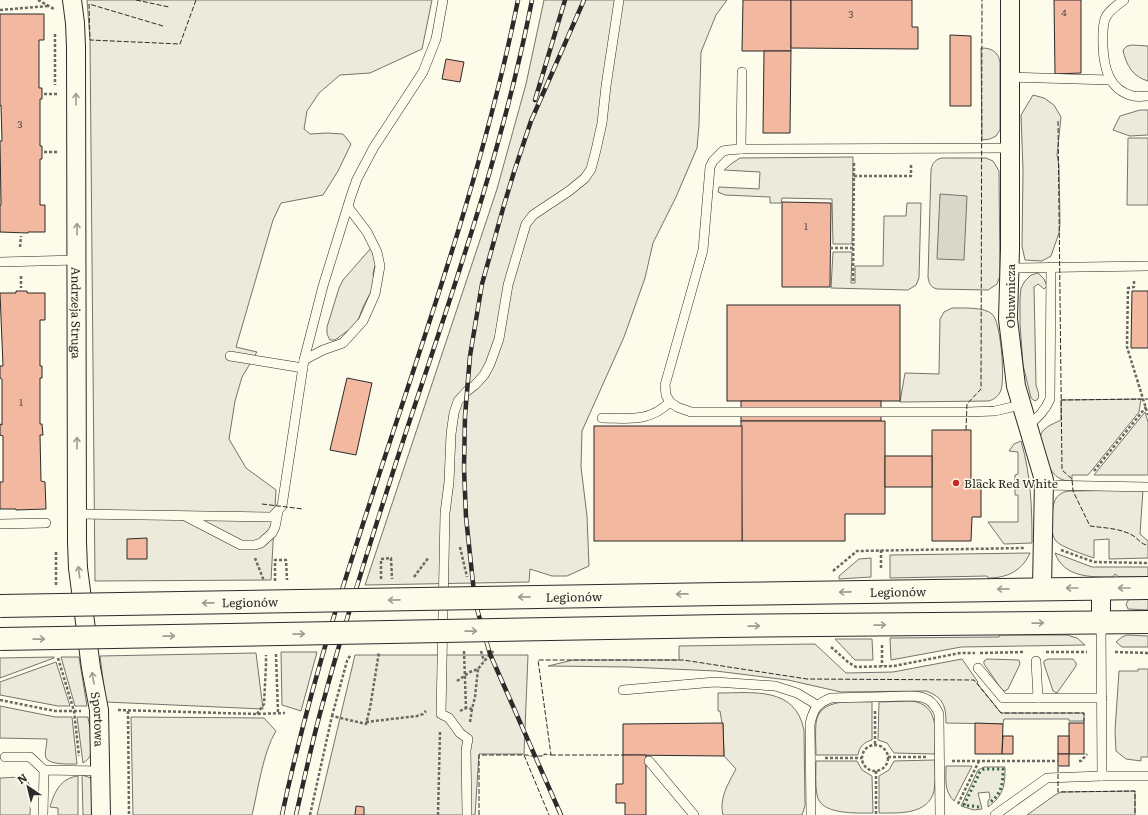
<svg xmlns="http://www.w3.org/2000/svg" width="1148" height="815" viewBox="0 0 1148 815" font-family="Literata,serif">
  <rect width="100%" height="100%" fill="#fdfbea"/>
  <g fill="#ecebdb" stroke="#74746e">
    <path d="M87 0H432L422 49 370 73 340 75 319 93 307 111 304 129 310 134 327 133 343 134 351 144 338 171 323 195 281 203 273 220 236 347 257 352 242 377 235 401 229 439 246 468 276 490 271 580 95 581 90 40Z"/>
    <path d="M544 0H727L716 15 701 52 699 125 697 148 676 197 653 243 645 278 624 337 582 431 581 467 587 516 589 566 567 576H552L530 569 529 582 365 585 497 189 526 84Z"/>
    <path d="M1132 45 1148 46V81C1133 77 1126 65 1123 50L1127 46Z"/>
    <path d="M981 48C991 48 998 51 1000 62V130L996 136 990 139 982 140Z"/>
    <path d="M1033 95 1044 98 1054 105 1061 117 1057 155 1059 166 1060 223 1059 233 1051 256 1042 261 1025 260 1022 246 1023 170 1021 115Z"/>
    <path d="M1140 110H1148V135L1130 136 1113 130 1120 116Z"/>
    <path d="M1128 138H1148V205H1127Z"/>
    <path d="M853 157 852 244H833L832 199 782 198 781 203H770V197L725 195 718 192 719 187 759 189 760 172 724 170 731 164 740 158Z"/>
    <path d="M942 158H986L993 161 999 171 1000 276 997 284 988 290 937 289C930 287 929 283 928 277L931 170C932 163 936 159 942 158Z"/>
    <path d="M907 203H921L919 278 916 285 908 290 831 288 833 252H852L851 283H855V266H883L884 216H906Z"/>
    <path d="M371 248 376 263 373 273 374 283 372 290 363 307 359 318 353 327 335 340H330L327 334V327L339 288 343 280Z"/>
    <path d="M1038 273 1044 279 1047 286 1044 289 1038 284 1034 287 1036 385C1037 390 1040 393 1038 399L1035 401 1031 398 1023 365 1020 324V298L1021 288 1025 281 1031 275Z"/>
    <path d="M952 308C962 308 985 307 992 314 1001 321 1005 378 1001 390 999 396 994 400 988 401L900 402 905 373 939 374 940 319 944 312Z"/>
    <path d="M1141 399 1139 412 1088 475H1072V481C1049 482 1046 458 1040 440 1040 428 1051 425 1061 420V400Z"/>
    <path d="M1145 412 1148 422V475H1094Z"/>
    <path d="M1021 441C1031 475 1032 508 1032 543L1004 544 988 522H1018V495H1015V489H1018V480H1015V475L1018 474V452L1009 451 1014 444Z"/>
    <path d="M1143 490 1140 534 1148 541V558L1109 559V539L1094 540V558C1085 555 1061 547 1056 541 1052 536 1052 529 1052 523 1052 509 1052 493 1069 491Z"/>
    <path d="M1030 553C1022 571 1007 578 988 578L987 576 890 578V555Z"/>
    <path d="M1055 553 1092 567H1148V577H1119L1115 574 1113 577C1091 577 1064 578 1055 553Z"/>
    <path d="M871 558V577L839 579V576L859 559Z"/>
    <path d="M1129 599H1148V610L1128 609 1126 604Z"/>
    <path d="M1000 635H1067L1077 638 1085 645 961 647 891 660 890 638 999 637Z"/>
    <path d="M1127 635 1148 636V647H1122L1116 642 1122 637Z"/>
    <path d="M835 639H872L873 660H855Z"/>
    <path d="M815 644 846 673 893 672 962 659 978 682 977 683 1001 713H1084V721H1069V719H1004L1003 724 946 723C946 706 943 697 926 691L841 692 788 680 716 671 628 667 548 666 573 660H679V646Z"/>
    <path d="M281 652H317L301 711 282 705Z"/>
    <path d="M256 653 263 709 106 702 100 656Z"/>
    <path d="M355 655H528L524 754H479L475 815H317Z"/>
    <path d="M54 657V658L0 678V658Z"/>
    <path d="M61 657H79L87 706H75Z"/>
    <path d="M987 659 1019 660 1020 664 1008 689 1005 691 1002 690 984 664V661Z"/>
    <path d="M1048 659H1073L1076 663V666L1057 693 1053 691 1044 664V661Z"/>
    <path d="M56 662 70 706H58L0 695V682Z"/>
    <path d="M1138 669H1148V757H1141V761L1126 759 1116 751 1115 731 1119 671H1138Z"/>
    <path d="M718 693C753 693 795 686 804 730L805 806 802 815H723C719 798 728 784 736 769L724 756 723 724 722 723 720 711H718Z"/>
    <path d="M911 701C940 704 935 733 935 754L894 753 887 743 878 740 879 702Z"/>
    <path d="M872 702V740C864 742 859 747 858 755H816C816 745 815 734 816 723 819 697 854 702 872 702Z"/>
    <path d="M0 706 55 717H72L77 764C70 764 49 765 46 758 44 754 47 745 47 739L0 738Z"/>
    <path d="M77 717H88C90 732 99 754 83 763Z"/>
    <path d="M131 717 264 718 276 731C263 752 258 790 252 815H133Z"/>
    <path d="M935 760C935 770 936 781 934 791 928 815 899 813 879 813V776L889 770 894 761Z"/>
    <path d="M816 761H857L862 770 872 776 873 813C856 813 820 815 817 795 815 784 816 772 816 761Z"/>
    <path d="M946 766H972L954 801C944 791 946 780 946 766Z"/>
    <path d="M984 767H1005C1005 786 1004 795 988 807V801L990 798 989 792 978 793 982 809 974 810 961 806 978 770Z"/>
    <path d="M82 775 91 778 96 815H83Z"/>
    <path d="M78 776V815H58V808L50 807C54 792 61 778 78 776Z"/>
    <path d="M0 778C7 778 19 776 25 779 33 782 30 807 30 815H0Z"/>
    <path d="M1135 791V815H1027L1055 795 1061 792Z"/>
  </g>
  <path fill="#d8d7c9" stroke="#74746e" d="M940 194 967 196 964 260 937 259Z"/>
  <g fill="#f2b8a0" stroke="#2b2b2b">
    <path d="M743 0H791V51H742Z"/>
    <path d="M791 0H912V27H918V49L791 48Z"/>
    <path d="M1054 0H1081V73L1055 74Z"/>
    <path d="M0 14H44V40H39V88H42V99H40V146H42V159H40V205H45V232H28V233L0 232V205H1L0 141H2L1 105 0 106Z"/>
    <path d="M950 35 971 36V106H950Z"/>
    <path d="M764 51H791L790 133H763Z"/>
    <path d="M446 59 464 62 460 82 442 79Z"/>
    <path d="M782 202 831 203 830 287H782Z"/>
    <path d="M16 291H27V293H45V320H40V366H42V378H40V424H42L43 435H40L41 481 45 482 46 509 16 510V509H0V482H3V436L0 435V424L2 425V379L0 378V366H3L0 293H16Z"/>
    <path d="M1132 291H1148V348H1131Z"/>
    <rect x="727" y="305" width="173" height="96"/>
    <path d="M347 378 372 383 356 455 330 450Z"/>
    <rect x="741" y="401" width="140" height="20"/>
    <path d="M741 421H885V514H845V541H742Z"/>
    <rect x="594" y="426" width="148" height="115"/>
    <path d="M932 430H971V480H981V517H972L971 541H932Z"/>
    <rect x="885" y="456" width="47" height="31"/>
    <path d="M147 538V559H127V539Z"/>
    <path d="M722 723H723L724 756 623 755V724Z"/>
    <path d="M975 723 1003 724 1002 754H975Z"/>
    <rect x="1069" y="723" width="15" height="31"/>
    <path d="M1003 736H1013V754H1002Z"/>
    <rect x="1058" y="736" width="11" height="18"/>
    <rect x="1058" y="754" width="11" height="12"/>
    <path d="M623 755H646V815H625V803H616V784H623Z"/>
    <path d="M356 806 364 807V815H355Z"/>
  </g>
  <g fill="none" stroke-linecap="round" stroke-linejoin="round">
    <defs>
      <g id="service">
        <path d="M1124 0C1117 5 1108 11 1105 19 1102 28 1103 38 1103 47 1104 68 1109 90 1133 96 1137 97 1143 96 1148 96"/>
        <path d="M1010 77 1110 80"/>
        <path d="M741 149 742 72"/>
        <path d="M0 262 77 260"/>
        <path d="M1010 268 1148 266"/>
        <path d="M230 356 303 368"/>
        <path d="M304 360 323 350 343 343 363 321 375 294 380 266 377 252 367 232 348 207"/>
        <path d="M670 402 666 395 665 385 703 250 710 167 713 161 723 151 728 150 741 149 1010 148"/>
        <path d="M602 418C629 418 648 423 670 402L677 407 691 412H967L995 411 1021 405"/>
        <path d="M1028 426C1038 417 1045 411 1050 399L1051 267"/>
        <path d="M1043 485 1148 487"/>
        <path d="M78 514 272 517 282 506 304 360 323 286 351 196 357 179 374 147 423 72 436 39 443 0"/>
        <path d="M187 517 241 545H255L261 543 272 533 275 527 278 512"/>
        <path d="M0 524 46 523"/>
        <path d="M1101 622 1102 776H1148"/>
        <path d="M1036 661 1038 698"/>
        <path d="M978 668 1003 698H1102"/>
        <path d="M623 690 715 682 775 686 797 693 817 705"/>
        <path d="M5 757H30L44 770"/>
        <path d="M649 761 694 815"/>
        <path d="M43 815 44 770 100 771"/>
        <path d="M467 815 466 750 468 739 460 733 449 718 441 714 445 513 449 482 451 434 454 413 458 401 467 391 475 385 484 375 490 364 499 339 508 285 526 224 533 215 569 191 585 178 591 169 596 150 602 123 606 86 619 0"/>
        <path d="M811 815 810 724C813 710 817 703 831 698L911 696C925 696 933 700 939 714L940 815"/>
        <path d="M995 815 1047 778 1102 776"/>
      </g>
      <g id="minor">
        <path id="s1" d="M72 0 75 23 76 47 77 542 78 568 91 668 99 710 101 815"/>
        <path d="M1010 0V249L1008 319 1016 386 1044 480 1042 588"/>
        <path d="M1101 588V622"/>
      </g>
      <g id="primary">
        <path id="s2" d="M721 594 1148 588"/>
        <path d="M722 626 1148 622"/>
      </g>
    </defs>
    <use href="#service" stroke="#2b2b2b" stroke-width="10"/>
    <use href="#minor" stroke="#2b2b2b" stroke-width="20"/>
    <use href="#primary" stroke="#2b2b2b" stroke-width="24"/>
    <g stroke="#6a6964" stroke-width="2.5" stroke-dasharray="3 2" stroke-linecap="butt">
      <path d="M38 0 54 9"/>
      <path d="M0 10 48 6"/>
      <path d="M55 34V85"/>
      <path d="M44 94H57"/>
      <path d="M44 152H58"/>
      <path d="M854 176H911V163"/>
      <path d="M20 247 21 236"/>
      <path d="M830 248H853"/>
      <path d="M21 276V288"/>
      <path d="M853 281 854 162"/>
      <path d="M1134 281V287L1128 288 1127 347 1148 415"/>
      <path d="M1094 471 1146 407"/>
      <path d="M460 547 467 577"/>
      <path d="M881 550V570"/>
      <path d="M1061 550 1094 562 1148 563"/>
      <path d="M255 558 264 581"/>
      <path d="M833 571 857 551 1024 548"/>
      <path d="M414 577 429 557"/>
      <path d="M381 579V559L391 558 392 579"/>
      <path d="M275 581V560H286L287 580"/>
      <path d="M56 585V550"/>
      <path d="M882 645V666"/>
      <path d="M831 647 848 662 856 667 894 666 960 653H975"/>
      <path d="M464 651 466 708"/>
      <path d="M481 651 484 661"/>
      <path d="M1046 652H1087"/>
      <path d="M1115 652 1148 653"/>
      <path d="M980 653 1025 652"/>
      <path d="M276 654 278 713"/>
      <path d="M58 658 74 711 79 756"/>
      <path d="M457 681 470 672 478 669 490 654 494 651"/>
      <path d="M0 700 55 711H81"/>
      <path d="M118 710 256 714 285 713"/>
      <path d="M128 711 129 815"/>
      <path d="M460 711 466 708 472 709 475 697 478 669"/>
      <path d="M875 711V745"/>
      <path d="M257 714 264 704 266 665V655"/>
      <path d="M332 716 347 661 351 654"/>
      <path d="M366 722 417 716 423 714 426 711"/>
      <path d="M470 722 472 709"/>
      <circle cx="875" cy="758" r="13"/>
      <path d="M888 757H926"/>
      <path d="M825 758H862"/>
      <path d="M952 761H1058"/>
      <path d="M1079 761H1081L1087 754"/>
      <path d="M876 771V815"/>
      <path d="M958 804 979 761"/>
      <path d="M310 815 332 716 366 724 370 708 379 652"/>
      <path d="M438 815 440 732"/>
    </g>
    <use href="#service" stroke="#fdfbea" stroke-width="9"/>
    <use href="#minor" stroke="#fdfbea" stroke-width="18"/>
    <use href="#primary" stroke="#fdfbea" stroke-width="22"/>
    <defs>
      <g id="rail">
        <path d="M535 100 565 0"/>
        <path d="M282 815C341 538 462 278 518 0"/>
        <path d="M296 815C305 776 313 737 324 699 348 611 376 524 404 438 452 293 503 149 532 0"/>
        <path d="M561 815 490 654 475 602 466 517 464 468 465 416 470 356 482 284 504 205 514 172 531 121 584 0"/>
      </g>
    </defs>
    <use href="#rail" stroke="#2b2b2b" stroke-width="4.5"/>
    <use href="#rail" stroke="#fdfbea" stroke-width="3" stroke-dasharray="9" stroke-linecap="butt"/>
    <defs>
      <g id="primary-bridge">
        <path id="s3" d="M0 606 721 594"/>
        <path d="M0 639 722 626"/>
      </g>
    </defs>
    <use href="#primary-bridge" stroke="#2b2b2b" stroke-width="24" stroke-linecap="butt"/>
    <use href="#primary-bridge" stroke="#fdfbea" stroke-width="22"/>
    <path stroke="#34623c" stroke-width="3" stroke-dasharray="2 3" stroke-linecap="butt" d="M979 807 964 805 980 772 984 769H1003C1003 783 1002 794 989 803"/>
    <g stroke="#2b2b2b" stroke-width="1" stroke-dasharray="5 2" stroke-linecap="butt">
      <path d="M136 0 169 7"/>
      <path d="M163 26 89 4 90 40 180 44 196 0"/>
      <path d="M1058 121 1062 470 1072 479 1073 491 1090 526C1104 528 1119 528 1132 535 1138 538 1141 545 1148 545"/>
      <path d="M1061 400 1148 399"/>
      <path d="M966 430 967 404 981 389 982 0"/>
      <path d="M262 504 303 509"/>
      <path d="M524 755 549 815"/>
      <path d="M551 755H623"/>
      <path d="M1058 767V792L1135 791V815"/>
      <path d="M479 815V755H528L529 756H544V754L551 755 538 660H683L807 679 974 680 1001 713H1084V723"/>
    </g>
  </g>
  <defs><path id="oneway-shaft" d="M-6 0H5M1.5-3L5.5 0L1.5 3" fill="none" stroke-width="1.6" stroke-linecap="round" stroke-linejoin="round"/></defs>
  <g stroke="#9e9d94">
    <use href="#oneway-shaft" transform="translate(76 99) rotate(-90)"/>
    <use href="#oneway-shaft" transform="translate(77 229) rotate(-90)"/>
    <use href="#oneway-shaft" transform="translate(77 443) rotate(-90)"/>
    <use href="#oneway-shaft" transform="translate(79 572) rotate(-97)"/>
    <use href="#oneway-shaft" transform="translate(1072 588) rotate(-180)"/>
    <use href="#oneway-shaft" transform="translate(1124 588) rotate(180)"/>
    <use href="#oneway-shaft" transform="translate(1003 589) rotate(179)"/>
    <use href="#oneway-shaft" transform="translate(845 592) rotate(179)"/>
    <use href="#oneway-shaft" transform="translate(682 594) rotate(179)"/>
    <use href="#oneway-shaft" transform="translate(524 597) rotate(179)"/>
    <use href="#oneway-shaft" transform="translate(394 600) rotate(179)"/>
    <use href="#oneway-shaft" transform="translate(208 603) rotate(179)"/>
    <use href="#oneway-shaft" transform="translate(1038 623) rotate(-1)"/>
    <use href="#oneway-shaft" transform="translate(880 625) rotate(-1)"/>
    <use href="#oneway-shaft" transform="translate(754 626) rotate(-1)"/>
    <use href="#oneway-shaft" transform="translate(471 631) rotate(-1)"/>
    <use href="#oneway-shaft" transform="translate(299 634) rotate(-1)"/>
    <use href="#oneway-shaft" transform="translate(169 636) rotate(-1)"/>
    <use href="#oneway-shaft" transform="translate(39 639) rotate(-1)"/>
    <use href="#oneway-shaft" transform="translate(93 678) rotate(-100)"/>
  </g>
  <circle fill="#c62828" stroke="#fdfbea" stroke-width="1.5" cx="956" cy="483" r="4"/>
  <g text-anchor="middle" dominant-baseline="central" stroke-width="3" stroke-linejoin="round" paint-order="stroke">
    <g font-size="10" fill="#5d4e48">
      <text x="1064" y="11">4</text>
      <text x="851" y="13">3</text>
      <text x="20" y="123">3</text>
      <text x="806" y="225">1</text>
      <text x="21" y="401">1</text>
    </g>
    <g font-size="12" fill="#2b2b2b" stroke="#fdfbea">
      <text transform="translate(1010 296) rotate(-90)">Obuwnicza</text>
      <text stroke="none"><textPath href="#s1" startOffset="313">Andrzeja Struga</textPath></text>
      <text stroke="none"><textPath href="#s2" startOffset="177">Legionów</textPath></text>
      <text stroke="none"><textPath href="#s3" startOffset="574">Legionów</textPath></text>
      <text stroke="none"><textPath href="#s3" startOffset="250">Legionów</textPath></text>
      <text stroke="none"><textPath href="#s1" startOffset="721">Sportowa</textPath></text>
    </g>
    <g font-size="12" fill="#2b2b2b" stroke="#fdfbea" text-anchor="start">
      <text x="964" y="483">Black Red White</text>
    </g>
  </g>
  <g transform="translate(28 787) rotate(325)" stroke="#fdfbea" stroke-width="3" paint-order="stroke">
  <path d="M0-3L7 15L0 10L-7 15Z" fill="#2b2b2b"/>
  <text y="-6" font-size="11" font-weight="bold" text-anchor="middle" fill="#2b2b2b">N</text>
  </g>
</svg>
